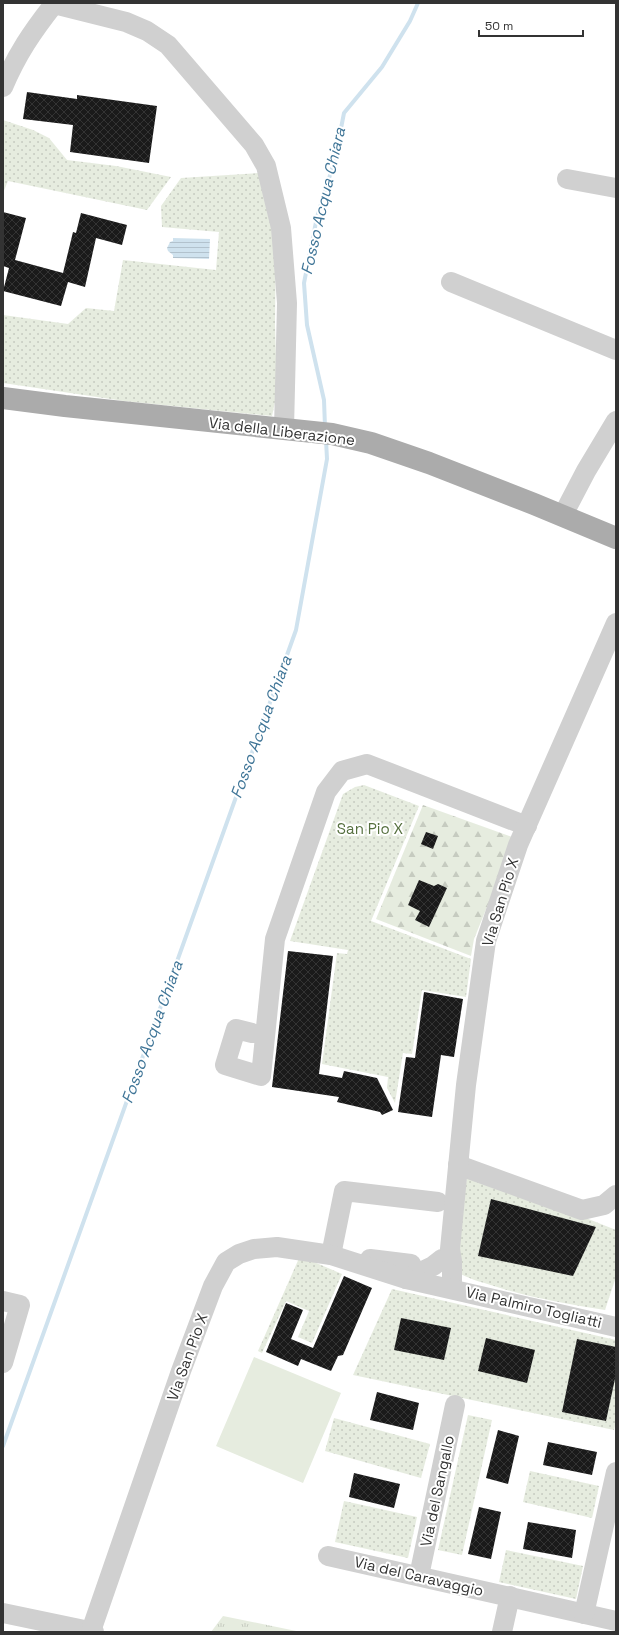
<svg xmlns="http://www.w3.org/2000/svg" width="619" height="1635" viewBox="0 0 619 1635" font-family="'Space Grotesk',sans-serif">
  <defs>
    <pattern id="grass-tufts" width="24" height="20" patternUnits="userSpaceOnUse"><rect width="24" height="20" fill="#e6ecdf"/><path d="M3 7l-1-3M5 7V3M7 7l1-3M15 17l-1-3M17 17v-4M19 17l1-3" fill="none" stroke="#c6cbc0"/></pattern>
    <pattern id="forest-firs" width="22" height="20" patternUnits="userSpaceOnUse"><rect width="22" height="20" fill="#e6ecdf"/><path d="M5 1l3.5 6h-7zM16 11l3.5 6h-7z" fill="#c6cbc0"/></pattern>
    <pattern id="park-dots" width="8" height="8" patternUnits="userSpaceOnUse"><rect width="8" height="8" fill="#e6ecdf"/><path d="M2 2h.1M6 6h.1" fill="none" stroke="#c6cbc0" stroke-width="1.8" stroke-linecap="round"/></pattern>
    <pattern id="water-rules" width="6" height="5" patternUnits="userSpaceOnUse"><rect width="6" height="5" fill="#cfe2ee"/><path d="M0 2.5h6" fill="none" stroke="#b2c2cd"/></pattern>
    <pattern id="building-cross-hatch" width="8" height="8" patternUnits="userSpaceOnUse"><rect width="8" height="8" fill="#1a1a1a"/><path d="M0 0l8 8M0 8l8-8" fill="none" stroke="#333"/></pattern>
  </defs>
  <rect width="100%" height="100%" fill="#fff"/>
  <path fill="url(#grass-tufts)" d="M223 1616 301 1632H211Z"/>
  <path fill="url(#forest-firs)" d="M423 805 515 838 474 939 471 956 376 919Z"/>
  <g fill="url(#park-dots)">
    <path d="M3 120 33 130 49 138 67 160 116 166 171 177 147 210 8 181 3 193Z"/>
    <path d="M259 173 276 236 275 324 277 393 272 416 124 401 3 383V315L68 324 86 308 114 311 123 260 216 270 219 232 162 227 161 206 181 178Z"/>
    <path d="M364 785 419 806 371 921 471 959 466 997 422 990 412 1054 403 1053 395 1103 387 1088 388 1077 322 1064 337 953 347 954 348 950 290 941 343 794 355 787Z"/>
    <path d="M468 1171 616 1230V1277L605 1310C567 1304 530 1298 494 1286 481 1282 469 1279 457 1272L455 1250Z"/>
    <path d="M300 1256 342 1274 312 1343 298 1337 309 1311 286 1301 262 1353 258 1351Z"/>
    <path d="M392 1289 616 1340V1422L614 1430 353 1375Z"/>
    <path d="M468 1415 492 1420 462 1555 438 1550Z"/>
    <path d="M334 1418 430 1444 421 1478 325 1451Z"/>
    <path d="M530 1471 599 1486 592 1518 523 1502Z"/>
    <path d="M344 1501 417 1517 408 1558 335 1542Z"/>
    <path d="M506 1550 583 1566 576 1599 499 1582Z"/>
  </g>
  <path fill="#e6ecdf" d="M254 1357 341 1393 303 1483 216 1446Z"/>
  <path fill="url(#water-rules)" d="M173 238 210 239 209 259 173 258V255L168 251 167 248 170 242 173 241Z"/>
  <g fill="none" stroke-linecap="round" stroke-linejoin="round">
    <g stroke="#cfe2ee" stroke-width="4">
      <path d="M325 427 324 400 307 325 304 283 317 217 335 159 344 113 382 67 410 21 418 3"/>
      <path d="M3 1446 296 630 327 459 326 440"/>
    </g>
  </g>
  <g fill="url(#building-cross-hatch)">
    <path d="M27 92 77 99V95L157 106 149 163 70 152 73 125 23 119Z"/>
    <path d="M3 212 26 218 15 260 63 273 73 232 76 233 81 213 127 225 122 245 96 238 85 287 68 282 61 306 3 291 9 268 3 266Z"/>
    <path d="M426 832 438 836 433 849 421 844Z"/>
    <path d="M419 880 434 886 438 884 447 888 429 927 415 920 420 911 408 905Z"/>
    <path d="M288 951 333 956 319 1074 342 1078 344 1071 377 1078 393 1110 382 1115 380 1112 337 1102 339 1097 272 1087Z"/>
    <path d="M424 992 463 999 454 1057 441 1055 432 1117 398 1112 406 1057 415 1058Z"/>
    <path d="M491 1199 596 1227 573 1276 478 1256Z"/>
    <path d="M344 1276 372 1288 343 1355 338 1356 331 1371 301 1359 298 1366 266 1352 286 1303 303 1310 291 1339 313 1348Z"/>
    <path d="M401 1318 451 1328 444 1360 394 1350Z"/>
    <path d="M486 1338 535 1350 527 1383 478 1371Z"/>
    <path d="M577 1339 616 1347V1374L606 1421 562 1412Z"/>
    <path d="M377 1392 419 1403 413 1430 370 1420Z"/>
    <path d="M498 1430 519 1436 508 1484 486 1478Z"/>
    <path d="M548 1442 597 1452 592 1475 543 1465Z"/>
    <path d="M354 1473 400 1484 394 1508 349 1497Z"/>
    <path d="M479 1507 501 1512 491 1559 468 1554Z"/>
    <path d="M528 1522 576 1530 572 1558 523 1549Z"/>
  </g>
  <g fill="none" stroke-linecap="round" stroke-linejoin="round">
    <g stroke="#d0d0d0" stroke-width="20">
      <path d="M53 3 54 4 126 22 147 31 168 45 254 145 266 166 281 228 287 303 284 429"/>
      <path d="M3 87C17 54 32 32 54 4"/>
      <path d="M567 179 616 188"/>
      <path d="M451 282 616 350"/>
      <path d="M563 515 586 471 616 421"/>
      <path d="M252 1033 236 1029 225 1065 261 1076 275 939 326 792 342 771 367 764 527 826"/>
      <path d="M458 1165 582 1210 604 1205 616 1195"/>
      <path d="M331 1255 344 1191 438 1202"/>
      <path d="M370 1259 411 1264"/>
      <path d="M406 1279 433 1266 442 1259"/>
      <path d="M452 1288V1261L450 1249 466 1085 486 941 518 845 616 623"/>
      <path d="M3 1301 20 1305 3 1363"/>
      <path d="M328 1556 616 1621"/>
      <path d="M419 1576 455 1405"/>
      <path d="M3 1613 94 1632"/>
      <path d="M584 1614 616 1472"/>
      <path d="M91 1631 181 1371 213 1286 226 1262 239 1254 254 1249 277 1247 331 1255 406 1279 616 1327"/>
      <path d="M502 1632 510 1596"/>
    </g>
    <path stroke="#ababab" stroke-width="22" d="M3 398 65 406 284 429 332 434 371 443 429 463 534 504 616 538"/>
  </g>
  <g text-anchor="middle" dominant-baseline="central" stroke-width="4" stroke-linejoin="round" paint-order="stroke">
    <g font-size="15" fill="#333" stroke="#fff">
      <text transform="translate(282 431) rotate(7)">Via della Liberazione</text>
      <text transform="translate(500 902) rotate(-73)">Via San Pio X</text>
      <text transform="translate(534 1307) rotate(13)">Via Palmiro Togliatti</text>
      <text transform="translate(187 1357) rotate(-70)">Via San Pio X</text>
      <text transform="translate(437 1491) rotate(-78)">Via del Sangallo</text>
      <text transform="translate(419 1576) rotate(13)">Via del Caravaggio</text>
    </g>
    <g font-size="15" fill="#56703f" stroke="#fff">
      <text x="370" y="828">San Pio X</text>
    </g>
    <g font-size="16" font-style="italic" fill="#3f7597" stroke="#fff">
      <text transform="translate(323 201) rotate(-77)">Fosso Acqua Chiara</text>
      <text transform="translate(261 727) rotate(-70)">Fosso Acqua Chiara</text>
      <text transform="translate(152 1032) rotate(-70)">Fosso Acqua Chiara</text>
    </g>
  </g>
  <rect width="619" height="1635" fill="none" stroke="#333333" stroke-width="8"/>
  <path d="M479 30v6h104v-6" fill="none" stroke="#333333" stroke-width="2"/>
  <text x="485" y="30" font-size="12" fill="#333333" stroke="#ffffff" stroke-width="3" paint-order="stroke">50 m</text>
</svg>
